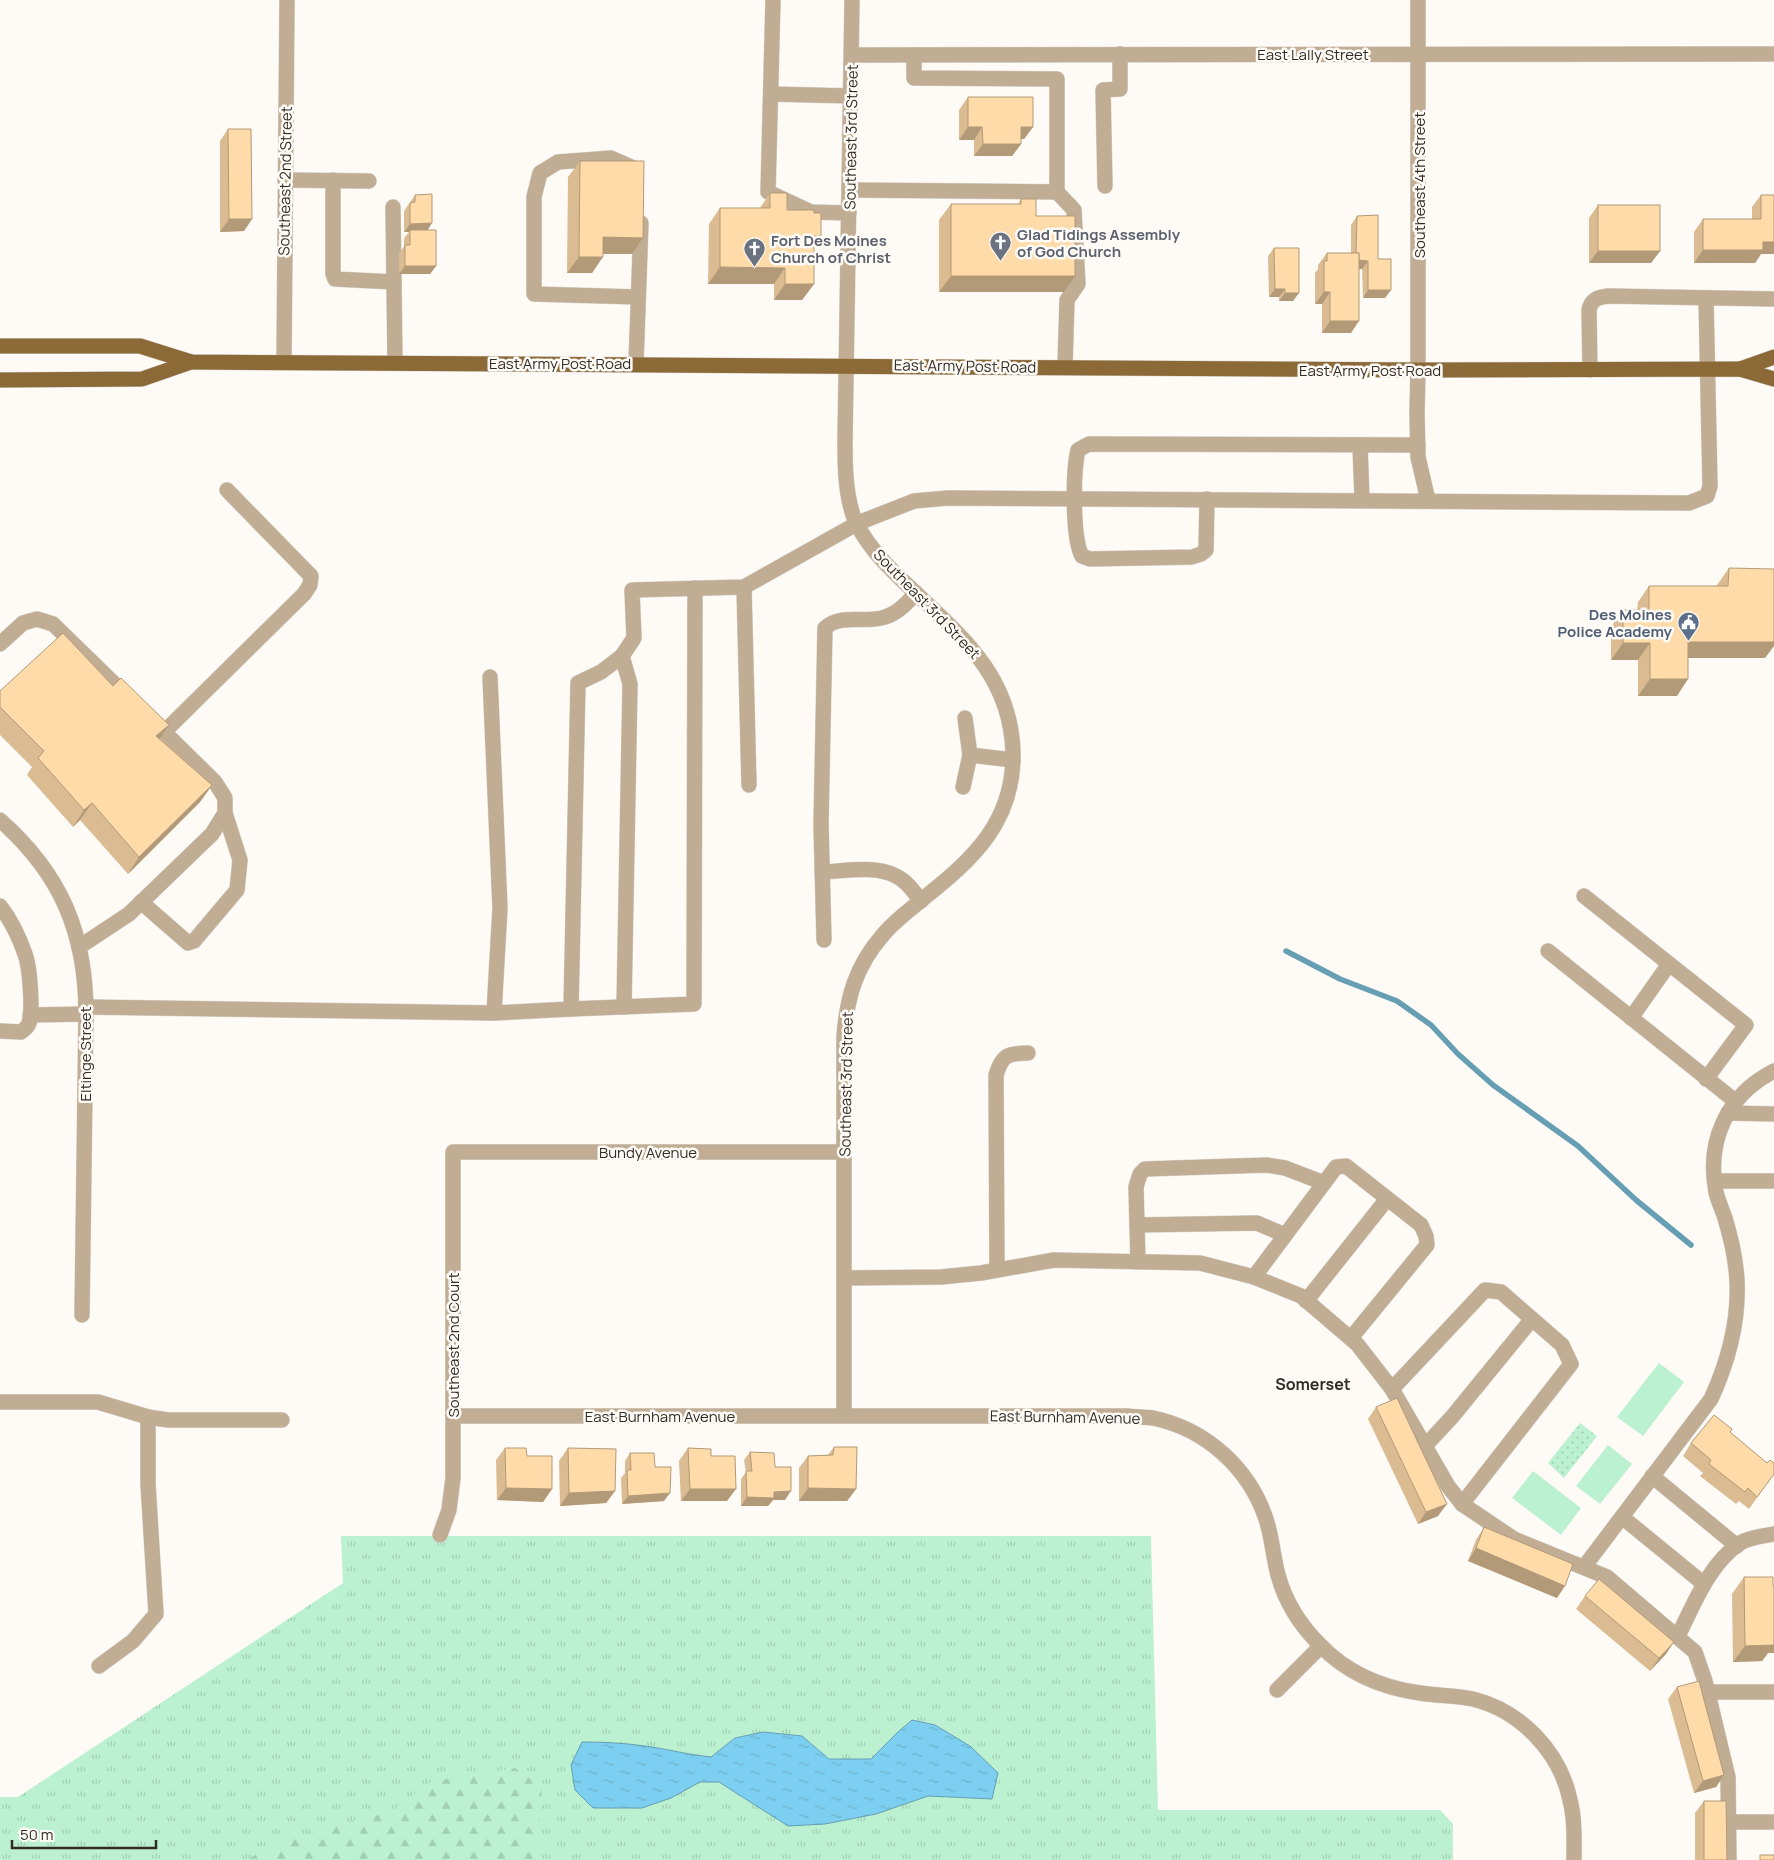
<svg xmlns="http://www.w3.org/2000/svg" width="1774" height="1860" viewBox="0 0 1774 1860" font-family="Manrope,sans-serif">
  <defs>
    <pattern id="grass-tufts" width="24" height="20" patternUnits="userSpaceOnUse" patternTransform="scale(1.25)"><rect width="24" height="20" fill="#bbf1d0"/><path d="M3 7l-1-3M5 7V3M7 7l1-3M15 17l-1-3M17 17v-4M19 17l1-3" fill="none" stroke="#a1cfb2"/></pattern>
    <pattern id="forest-firs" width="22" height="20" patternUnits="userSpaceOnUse" patternTransform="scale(1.25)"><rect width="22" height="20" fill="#bbf1d0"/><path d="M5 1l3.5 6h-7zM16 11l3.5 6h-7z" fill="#a1cfb2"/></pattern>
    <pattern id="park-dots" width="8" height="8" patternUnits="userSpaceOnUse" patternTransform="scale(1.25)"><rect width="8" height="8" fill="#bbf1d0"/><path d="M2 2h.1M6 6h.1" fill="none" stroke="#a1cfb2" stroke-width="1.8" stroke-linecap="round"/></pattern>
    <pattern id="water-ripples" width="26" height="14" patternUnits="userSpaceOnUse" patternTransform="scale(1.25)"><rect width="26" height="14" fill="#7ccff0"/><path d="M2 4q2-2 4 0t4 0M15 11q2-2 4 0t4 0" fill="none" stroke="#6cb2ce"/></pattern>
  </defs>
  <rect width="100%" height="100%" fill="#fefbf7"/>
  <path fill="url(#grass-tufts)" d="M341 1536H1151L1158 1810H1440L1453 1824V1860H0V1797H18L343 1583Z"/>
  <path fill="url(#forest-firs)" d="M515 1768 542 1787 536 1860H246L270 1847 342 1823 391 1812 430 1782Z"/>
  <path fill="url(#park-dots)" d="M1580 1423 1597 1436 1564 1478 1548 1463Z"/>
  <g fill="#bbf1d0">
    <path d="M1659 1363 1684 1382 1643 1436 1617 1417Z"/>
    <path d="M1608 1445 1632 1464 1600 1504 1576 1486Z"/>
    <path d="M1533 1471 1581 1508 1561 1535 1512 1498Z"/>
  </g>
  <path fill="url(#water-ripples)" stroke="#669eb3" d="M912 1720 935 1725 970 1746 998 1773 992 1799 928 1796 876 1814 825 1824 788 1826 719 1782H700L671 1798 642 1808H593L575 1790 571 1765 582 1742C604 1742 624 1743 645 1746 668 1749 689 1755 711 1757L735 1738 763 1732 802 1736 829 1759H871L898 1732Z"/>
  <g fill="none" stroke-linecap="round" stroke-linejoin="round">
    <path stroke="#669eb3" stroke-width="5.5" d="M1286 951 1340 979 1397 1001 1431 1025 1458 1054 1493 1085 1578 1146 1636 1200 1691 1245"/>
    <defs>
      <g id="minor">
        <path d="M773 0 768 192 811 212 849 213"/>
        <path d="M1418 0V370L1417 413 1418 457 1428 500"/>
        <path d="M852 55 1774 54"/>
        <path d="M914 55V78L1057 79V192"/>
        <path d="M771 94 851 96"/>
        <path d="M636 169 611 158 558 162 540 173 534 197V294L637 297"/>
        <path d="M285 180 369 181"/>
        <path d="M333 180V274L335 279 394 282"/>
        <path d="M1105 186 1103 90 1120 89V54"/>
        <path d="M850 190 1057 192 1074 210 1078 284 1067 300 1065 367"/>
        <path d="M393 207 395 362"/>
        <path d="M284 361 287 0"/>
        <path d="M636 364 641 223"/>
        <path d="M1590 370 1589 310C1591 299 1599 297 1608 296L1774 299"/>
        <path d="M1360 445 1362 499"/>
        <path d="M1207 499 1206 550 1201 554 1192 557 1090 559 1082 556C1072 538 1073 471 1078 450L1089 444 1418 445"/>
        <path d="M744 587 749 785"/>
        <path d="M0 644 23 623 37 619 53 624 129 698"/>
        <path d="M622 656 630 684 624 1007"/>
        <path d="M490 677 500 908 494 1013"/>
        <path d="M965 718 970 755 1013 760"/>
        <path d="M164 732 304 594 310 585 311 576 227 490"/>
        <path d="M963 787 970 755"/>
        <path d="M0 820C61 874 86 933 86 1014L82 1315"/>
        <path d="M822 872C845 871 875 865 896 876 907 881 914 892 921 901"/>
        <path d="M1584 896 1746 1025 1706 1079"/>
        <path d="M141 902 188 943 194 941 237 890 240 860 225 813"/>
        <path d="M0 906C11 920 19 937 25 954 30 967 33 1010 29 1023 28 1027 25 1029 21 1032L0 1031"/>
        <path d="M824 940 821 824 825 628C841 613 866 624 885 617 898 613 907 603 916 593"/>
        <path d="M79 947 129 914 212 834 225 813V798L215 782 151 719"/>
        <path d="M1548 951 1735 1101"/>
        <path d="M86 1007 494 1013 571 1009 578 683 601 672 622 656 634 638 632 590 744 587 858 523 914 501 948 498 1689 503 1707 496 1710 486 1706 298"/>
        <path d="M571 1009 694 1004 695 588"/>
        <path d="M30 1015 86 1014"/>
        <path d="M1631 1018 1669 964"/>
        <path d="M1728 1113 1774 1114"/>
        <path d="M1715 1181H1774"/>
        <path d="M1137 1225 1257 1223 1285 1235"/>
        <path d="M1138 1262 1136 1187 1140 1174 1145 1169 1267 1165 1285 1168 1324 1183"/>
        <path d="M997 1270 996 1075C1002 1055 1008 1053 1028 1053"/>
        <path d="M1254 1277 1336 1167 1346 1166 1421 1225 1426 1236 1427 1245 1351 1338"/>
        <path d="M844 1278 941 1277 981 1273 1054 1260 1200 1263 1254 1277 1301 1296 1357 1344 1392 1389 1448 1486 1462 1504 1514 1539 1607 1577 1695 1652 1705 1681 1728 1777 1729 1860"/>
        <path d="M1306 1301 1387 1199"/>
        <path d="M1392 1389 1485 1290 1501 1292 1562 1345 1571 1364 1462 1504"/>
        <path d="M0 1402H98L148 1417 168 1420H282"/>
        <path d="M453 1416H1127C1135 1417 1145 1417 1153 1418 1206 1429 1249 1468 1266 1519 1272 1537 1273 1556 1278 1575 1285 1601 1301 1626 1320 1645 1347 1673 1383 1688 1420 1693 1438 1696 1456 1695 1473 1699 1521 1711 1560 1752 1570 1800 1575 1819 1574 1840 1574 1860"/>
        <path d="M844 1416V1036C847 997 856 966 882 936 894 921 910 910 924 898 973 859 1014 822 1013 753 1011 672 956 632 903 581 883 562 863 541 853 515 845 490 845 465 845 440L852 0"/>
        <path d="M1425 1446 1452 1417 1532 1319"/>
        <path d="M1652 1476 1737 1546"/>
        <path d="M1622 1517 1704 1584"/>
        <path d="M440 1535 449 1510 453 1478V1152H844"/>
        <path d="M1584 1567 1711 1399C1728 1362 1739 1323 1737 1281 1736 1260 1731 1238 1725 1218 1722 1209 1718 1201 1716 1192 1706 1141 1727 1095 1774 1071"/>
        <path d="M1678 1636C1694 1604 1709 1564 1740 1543 1750 1537 1763 1536 1774 1534"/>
        <path d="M99 1666 133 1641 156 1614 148 1484V1417"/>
        <path d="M1277 1690 1321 1646"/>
        <path d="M1707 1692H1774"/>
        <path d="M1728 1822H1774"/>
      </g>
      <g id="major">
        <path d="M0 346H140L191 362 1418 370 1740 369 1774 379"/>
        <path d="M1740 369 1774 357"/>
        <path d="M0 380 142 379 191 362"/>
      </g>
    </defs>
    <use href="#minor" stroke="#d9d6d1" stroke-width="16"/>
    <use href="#major" stroke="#d9d6d1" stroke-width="16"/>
    <use href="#minor" stroke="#c0ad93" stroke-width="15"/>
    <use href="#major" stroke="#8c6a38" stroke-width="15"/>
  </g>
  <g fill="#dbbc92">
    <path d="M968 97 1033 127 1024 139H1021V144L1012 156H974V140H959V110Z"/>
    <path d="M228 129 252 219 244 231 220 232V141Z"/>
    <path d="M580 161 643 238 632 254H603L592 273H567L568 177Z"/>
    <path d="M770 193 787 210 814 246V284L802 300H774V284H708L709 224 720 208H760Z"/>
    <path d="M415 195 427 230 436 266 430 274H399V254L404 246V238L409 232H404V211Z"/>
    <path d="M1761 195 1774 254H1761L1755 263H1694V232L1703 219H1752V207Z"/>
    <path d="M1021 199 1036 216 1064 292H939V220L951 204H1018Z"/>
    <path d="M1598 205 1660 251 1651 263H1589V218Z"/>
    <path d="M1357 216 1378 259 1385 298H1363L1362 269H1359L1351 333H1322V304H1315V273L1318 269V265L1327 253H1351V225Z"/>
    <path d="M1274 248 1293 301H1279V297H1269L1268 256Z"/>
    <path d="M1729 568 1765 658H1688L1677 696H1638V660H1611V627L1623 610H1637L1638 602 1649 586H1717V585Z"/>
    <path d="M0 691 160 738 212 785 200 802 128 874 80 820 73 827 27 775 32 767 0 735Z"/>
    <path d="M1376 1407 1438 1516 1418 1524 1368 1419Z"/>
    <path d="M1730 1432 1774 1474 1749 1509 1739 1501 1736 1504 1700 1476 1703 1473 1683 1456 1691 1443Z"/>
    <path d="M834 1447 856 1489 847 1501H799V1468L808 1456 828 1455Z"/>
    <path d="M505 1448 527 1456 552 1489 543 1502 497 1500 496 1460Z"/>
    <path d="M568 1448 615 1491 606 1503 560 1506 559 1461Z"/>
    <path d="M688 1448 711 1456 727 1501H681L679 1461Z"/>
    <path d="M750 1452 775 1467 785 1500H773L768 1506H741V1479L746 1472 744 1460Z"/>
    <path d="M630 1453 655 1467 664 1501 622 1504 621 1478 625 1473V1461Z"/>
    <path d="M1484 1527 1557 1598 1468 1561 1476 1540Z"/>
    <path d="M1744 1577 1774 1586V1653H1768L1762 1661 1733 1662 1732 1594Z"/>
    <path d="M1585 1596 1666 1654 1650 1671 1576 1609Z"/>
    <path d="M1677 1687 1724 1775 1716 1787 1694 1793 1668 1699Z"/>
    <path d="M1704 1801 1727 1860H1695V1813Z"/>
  </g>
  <g fill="#b29977">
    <path d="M968 127H982L974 140H959Z"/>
    <path d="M1021 127H1033L1024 139H1012Z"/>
    <path d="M983 144H1021L1012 156H974Z"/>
    <path d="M229 219H252L244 231 220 232Z"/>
    <path d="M432 223 427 231 410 230 409 232H404L410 224Z"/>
    <path d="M814 236H821L810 252Z"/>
    <path d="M603 237 643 238 632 254H592Z"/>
    <path d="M1763 242H1774V254H1761L1755 263H1694L1703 250Z"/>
    <path d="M1598 251H1660L1651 263H1589Z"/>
    <path d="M579 257H603L592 273H567Z"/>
    <path d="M1356 260 1368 261 1362 269H1351Z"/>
    <path d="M405 266H436L430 274H399Z"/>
    <path d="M720 267 785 268 774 284H708Z"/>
    <path d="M951 276H1075L1064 292H939Z"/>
    <path d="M785 284H814L802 300H774Z"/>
    <path d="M1275 289H1285L1279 297H1269Z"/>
    <path d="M1368 290H1391L1385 298H1363Z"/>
    <path d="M1324 292H1330L1322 304H1315Z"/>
    <path d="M1285 293H1299L1293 301H1279Z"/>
    <path d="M1330 321H1359L1351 333H1322Z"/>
    <path d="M1688 642H1774V646L1765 658H1677Z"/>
    <path d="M1623 643H1650L1638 660H1611Z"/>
    <path d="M1650 679H1688L1677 696H1638Z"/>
    <path d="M169 725 158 741 156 736Z"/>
    <path d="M212 785 200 802 128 874 139 857Z"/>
    <path d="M92 803 80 820 73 827 84 810Z"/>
    <path d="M506 1488 552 1489 543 1502 497 1500Z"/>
    <path d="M808 1488 856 1489 847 1501H799Z"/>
    <path d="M690 1489H736L727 1501H681Z"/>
    <path d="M615 1491 606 1503 560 1506 569 1493Z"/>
    <path d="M791 1491 785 1500H773L768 1506H741L747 1497 774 1492Z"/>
    <path d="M670 1493 664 1501 622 1504 628 1496Z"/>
    <path d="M1447 1504 1438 1516 1418 1524 1426 1512Z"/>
    <path d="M1476 1548 1565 1586 1557 1598 1468 1561Z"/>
    <path d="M1774 1636V1653H1768L1762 1661 1733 1662 1745 1646Z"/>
    <path d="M1674 1642 1666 1654 1650 1671 1659 1658Z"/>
    <path d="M1724 1775 1716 1787 1694 1793 1703 1781Z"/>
  </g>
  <g fill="#ffdbaa" stroke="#b29977">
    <path d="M968 97H1033V127H1021V144H983L982 127H968Z"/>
    <path d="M228 129H251L252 219H229Z"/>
    <path d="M580 161H644L643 238 603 237V257H579Z"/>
    <path d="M770 193H787V210H814V213H821V236H814V284H785V268L720 267V208H770Z"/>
    <path d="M432 194V223L410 224V203L415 202V195Z"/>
    <path d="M1761 195H1774V242H1763V250H1703V219H1761Z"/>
    <path d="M1021 199H1036V216H1075V276H951V204H1021Z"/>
    <rect x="1598" y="205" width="62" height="46"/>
    <path d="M1378 215V259H1391V290H1368V261L1359 260V253H1356L1357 216Z"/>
    <path d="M410 230H436V266H405V245H410Z"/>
    <path d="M1274 248H1299V293H1285V289H1275Z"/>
    <path d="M1327 253H1359V321H1330V292H1324V261H1327Z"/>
    <path d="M1729 568 1774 569V642H1688V679H1650V643H1623V610H1649V586H1728Z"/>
    <path d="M63 633 113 686 121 678 169 725 156 736 212 785 139 857 92 803 84 810 38 758 44 751 0 707V691Z"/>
    <path d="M1397 1398 1447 1504 1426 1512 1376 1407Z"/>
    <path d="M1714 1415 1732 1429 1730 1432 1767 1463 1770 1460 1774 1463V1474L1757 1497 1748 1488 1745 1492 1709 1464 1711 1460 1691 1443Z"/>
    <path d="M834 1447H857L856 1489 808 1488V1456L833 1455Z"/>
    <path d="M505 1448H526L527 1456H552V1489L506 1488Z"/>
    <path d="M568 1448 616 1449 615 1491 569 1493Z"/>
    <path d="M688 1448 711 1449V1456H735L736 1489H690Z"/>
    <path d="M750 1452 774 1453 775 1467H791V1491L774 1492V1498L747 1497 746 1471H752Z"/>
    <path d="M630 1453H654L655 1467H671L670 1493 628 1496 627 1470H631Z"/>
    <path d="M1484 1527 1573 1564 1565 1586 1476 1548Z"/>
    <path d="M1744 1577H1773V1586H1774V1645L1745 1646Z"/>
    <path d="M1599 1579 1674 1642 1659 1658 1585 1596Z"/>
    <path d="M1699 1681 1724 1775 1703 1781 1677 1687Z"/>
    <path d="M1704 1801H1726L1727 1860H1704Z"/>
    <rect x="1760" y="1855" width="14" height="5"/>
  </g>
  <defs>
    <symbol id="church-pin" viewBox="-11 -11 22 30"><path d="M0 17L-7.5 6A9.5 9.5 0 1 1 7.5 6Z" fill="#6b7280" stroke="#fefbf7"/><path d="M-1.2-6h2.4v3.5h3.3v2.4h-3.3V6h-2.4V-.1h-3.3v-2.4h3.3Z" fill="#fff"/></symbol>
    <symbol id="civic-pin" viewBox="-11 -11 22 30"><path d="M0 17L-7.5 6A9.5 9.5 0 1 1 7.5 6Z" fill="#5c6f8a" stroke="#fefbf7"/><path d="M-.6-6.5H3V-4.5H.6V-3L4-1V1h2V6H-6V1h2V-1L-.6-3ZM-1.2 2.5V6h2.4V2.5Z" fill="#fff"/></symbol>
  </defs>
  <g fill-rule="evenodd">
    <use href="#church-pin" x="988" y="230" width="25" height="34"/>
    <use href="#church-pin" x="742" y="236" width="25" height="34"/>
    <use href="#civic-pin" x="1676" y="610" width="25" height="34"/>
  </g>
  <g text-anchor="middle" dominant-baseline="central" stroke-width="5" stroke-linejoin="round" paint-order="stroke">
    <g font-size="15" fill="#322c25" stroke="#fefbf7">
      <text x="1313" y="54">East Lally Street</text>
      <text transform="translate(851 137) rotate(-89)">Southeast 3rd Street</text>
      <text transform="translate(285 181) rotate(-89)">Southeast 2nd Street</text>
      <text transform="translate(1419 185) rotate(-90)">Southeast 4th Street</text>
      <text x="560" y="363">East Army Post Road</text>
      <text transform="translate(965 366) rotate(1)">East Army Post Road</text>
      <text x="1370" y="370">East Army Post Road</text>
      <text transform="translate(927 604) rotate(46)">Southeast 3rd Street</text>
      <text transform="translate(85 1054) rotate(-90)">Eltinge Street</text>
      <text transform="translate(846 1084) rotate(-89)">Southeast 3rd Street</text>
      <text x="648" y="1152">Bundy Avenue</text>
      <text transform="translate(453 1345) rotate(-90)">Southeast 2nd Court</text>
      <text x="660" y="1416">East Burnham Avenue</text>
      <text transform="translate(1065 1417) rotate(1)">East Burnham Avenue</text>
    </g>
    <g font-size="15" font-weight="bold" fill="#5b616d" stroke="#fefbf7" text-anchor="start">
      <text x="1017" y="234">Glad Tidings Assembly<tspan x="1017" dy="17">of God Church</tspan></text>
      <text x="771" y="240">Fort Des Moines<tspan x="771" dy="17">Church of Christ</tspan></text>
    </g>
    <g font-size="15" font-weight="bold" fill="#4e5e75" stroke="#fefbf7" text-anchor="end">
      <text x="1672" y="614">Des Moines<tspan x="1672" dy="17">Police Academy</tspan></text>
    </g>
    <g font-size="16" font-weight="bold" fill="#322c25" stroke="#fefbf7">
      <text x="1313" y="1384">Somerset</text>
    </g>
  </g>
  <path d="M12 1840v8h144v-8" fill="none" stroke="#322c25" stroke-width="2.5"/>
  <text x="20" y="1840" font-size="15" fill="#322c25" stroke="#fefbf7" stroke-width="4" paint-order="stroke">50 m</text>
</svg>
